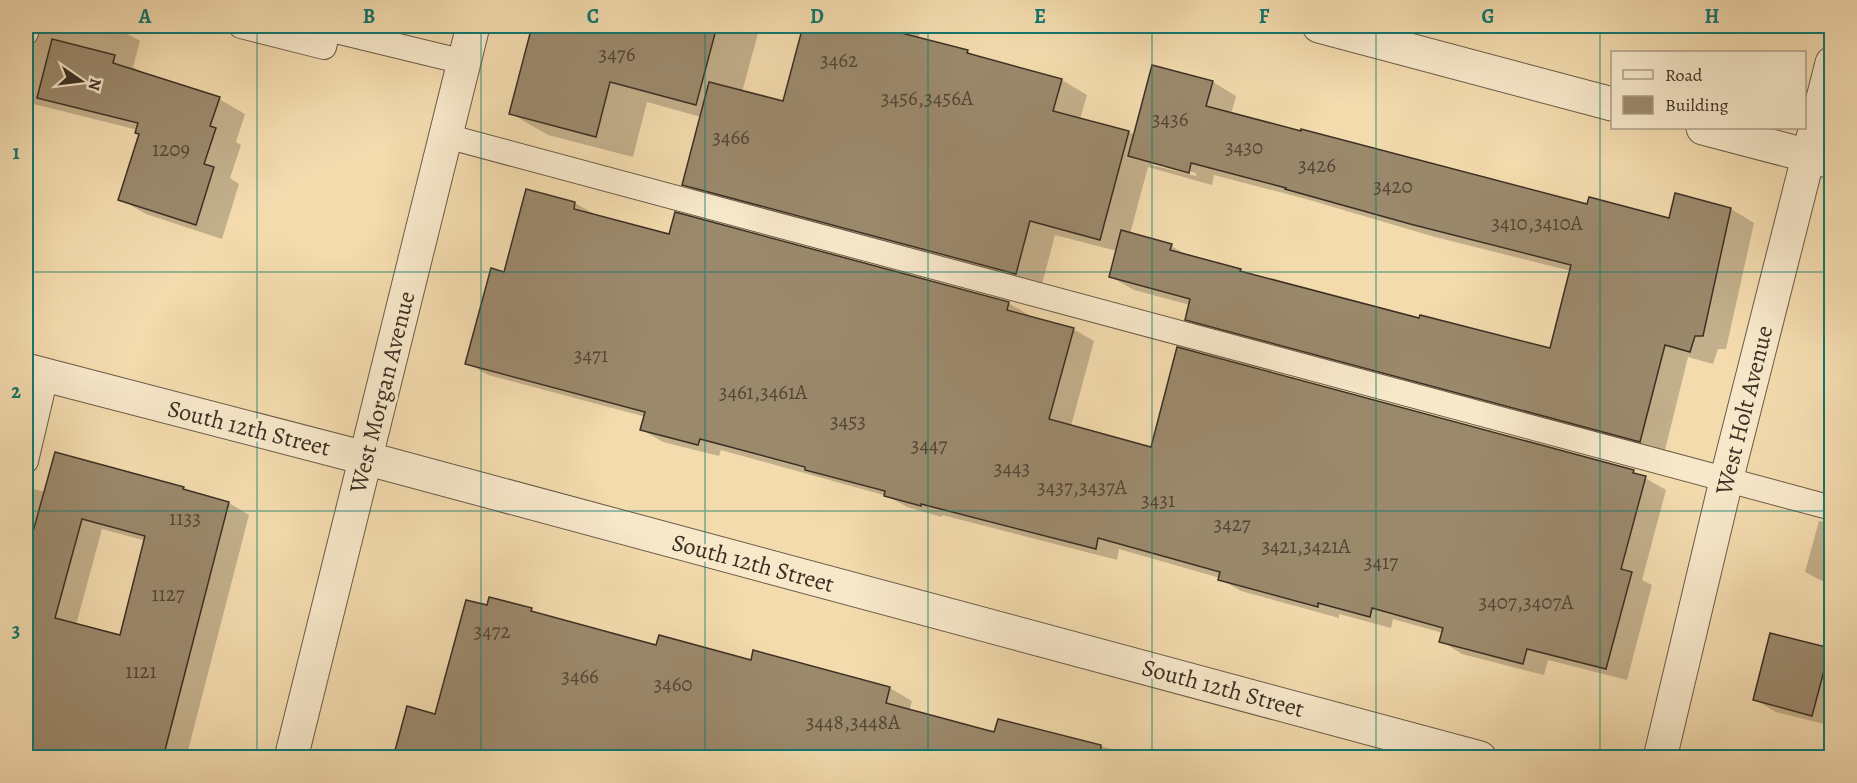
<svg xmlns="http://www.w3.org/2000/svg" width="1857" height="783" viewBox="0 0 1857 783" font-family="Alegreya,serif">
  <rect width="100%" height="100%" fill="#f3dbae"/>
  <filter id="stains"><feTurbulence type="fractalNoise" baseFrequency=".00333" numOctaves="4"/><feColorMatrix values="0 0 0 0 .2 0 0 0 0 .09 0 0 0 0 .02 0 0 0 .5 -.17"/></filter>
  <radialGradient id="worn" r=".72"><stop offset=".6" stop-color="#630" stop-opacity="0"/><stop offset="1" stop-color="#630" stop-opacity=".3"/></radialGradient>
  <g fill="#0003" fill-rule="evenodd">
    <path d="M26 26H31L42 32V29L37 26H114L140 41 133 67 141 72 140 73 219 99 245 114 236 142 241 145 230 178 239 184 222 239 146 214 120 199 140 134 138 130 26 102Z"/>
    <path d="M288 26H330L327 36Z"/>
    <path d="M534 26H760L742 92 784 103 805 26H922L918 38 967 51 980 58 1062 80 1087 95 1080 119 1129 132 1135 135 1213 82 1236 96 1231 114 1588 206 1670 219 1676 195 1731 209 1754 223 1726 349H1718L1713 364 1688 357 1664 454 1210 332 1186 319 1190 305 1134 290 1111 277 1117 251 1055 235 1041 288 709 198 684 184 701 117 647 102 633 157 548 135 510 113ZM1152 161 1196 173V176L1152 165ZM1148 167 1212 185 1214 175 1306 199 1435 237 1571 271 1551 350 1420 319 1248 275 1240 270 1191 257 1171 246 1130 234Z"/>
    <path d="M527 191 575 203 596 215 670 236 1008 303 1029 315V317L1073 329 1094 341 1071 426 1152 449 1633 471 1666 490 1642 580 1652 585 1627 680 1548 660 1544 675 1462 654 1441 641 1443 633 1393 619 1391 628 1339 614V618L1241 591 1220 579V578L1119 549 1117 560 942 515V517L907 507 887 496 721 450 719 456 663 442 642 430 646 417 488 375 467 363 505 274Z"/>
    <path d="M1832 440V493L1827 491 1830 477 1823 473Z"/>
    <path d="M55 453 183 489 191 493 229 503 249 515 186 758H26V563L27 557H26V487L45 492ZM102 529 146 541 122 637 76 625Z"/>
    <path d="M1819 521 1832 523V586L1805 572Z"/>
    <path d="M488 607 531 610 541 615 657 647 752 662 890 688 912 701 909 711 995 734 1073 738 1143 758H722L436 716Z"/>
    <path d="M1771 635 1832 650V726L1776 712 1754 699Z"/>
  </g>
  <g fill="#9b896c" stroke="#3c3024" stroke-width="1.5" fill-rule="evenodd">
    <path d="M532 26H717L696 105 610 82 596 137 509 114Z"/>
    <path d="M803 26H874L968 50 967 53 1062 79 1053 111 1129 131 1100 240 1030 221 1016 274 682 185 709 82 783 101Z"/>
    <path d="M52 39 115 55 113 63 220 97 210 126 216 128 204 164 214 167 196 225 118 200 139 134 135 133 138 123 37 98Z"/>
    <path d="M1152 65 1213 81 1206 106 1301 131V129L1587 204 1589 197 1669 218 1675 193 1731 208 1703 336H1695L1690 352 1665 345 1640 442 1185 320 1190 299 1109 277 1121 230 1172 244 1170 250 1241 269 1240 271 1419 318 1420 315 1550 348 1571 265 1410 224 1285 189 1286 188 1191 163 1189 173 1128 156Z"/>
    <path d="M526 189 575 202 574 209 669 234 675 212 1009 302 1007 310 1074 328 1049 419 1151 447 1177 347 1634 470 1633 473 1646 476 1621 569 1632 572 1606 669 1527 649 1523 664 1439 642 1443 628 1372 608 1370 617 1318 603V607L1218 580 1220 572 1098 538 1096 549 921 504V506L884 496 885 491 805 470V467L700 439 698 445 640 430 645 412 465 364 491 268 504 272Z"/>
    <path d="M55 452 184 487 183 489 229 502 163 758H26V557ZM82 519 145 536 120 635 55 618Z"/>
    <path d="M489 597 532 608 531 611 656 645 659 635 751 660 753 650 890 687 886 703 994 732 998 719 1101 745 1100 758H393L407 706 435 714 466 600 487 605Z"/>
    <path d="M1770 633 1830 648 1812 716 1753 700Z"/>
  </g>
  <g fill="none" stroke-linecap="round" stroke-linejoin="round">
    <defs>
      <g id="service">
        <path d="M241 26 324 47 329 26"/>
        <path d="M328 29 464 62"/>
        <path d="M26 33 28 26"/>
        <path d="M446 136 1832 508"/>
        <path d="M26 461 46 376"/>
      </g>
      <g id="minor">
        <path d="M26 370 365 458 1480 758"/>
        <path d="M1660 758 1726 481 1832 63"/>
      </g>
      <g id="tertiary">
        <path d="M1319 26 1612 104"/>
        <path d="M1703 128 1832 162"/>
        <path d="M291 758 473 26"/>
      </g>
    </defs>
    <use href="#service" stroke="#6a5b46" stroke-width="26"/>
    <use href="#minor" stroke="#6a5b46" stroke-width="35"/>
    <use href="#tertiary" stroke="#6a5b46" stroke-width="35"/>
    <use href="#service" stroke="#f7e8ca" stroke-width="24"/>
    <use href="#minor" stroke="#f7e8ca" stroke-width="33"/>
    <use href="#tertiary" stroke="#f7e8ca" stroke-width="33"/>
  </g>
  <path fill="none" stroke="#0f766e" stroke-width="1.5" stroke-opacity="0.55" d="M257 26V758M481 26V758M705 26V758M928 26V758M1152 26V758M1376 26V758M1600 26V758M26 272H1832M26 511H1832"/>
  <g text-anchor="middle" dominant-baseline="central" stroke-width="6" stroke-linejoin="round" paint-order="stroke">
    <g font-size="21" fill="#544636">
      <text x="617" y="54">3476</text>
      <text x="839" y="60">3462</text>
      <text x="927" y="98">3456,3456A</text>
      <text x="1170" y="119">3436</text>
      <text x="731" y="137">3466</text>
      <text x="1244" y="147">3430</text>
      <text x="171" y="149">1209</text>
      <text x="1317" y="165">3426</text>
      <text x="1393" y="186">3420</text>
      <text x="1537" y="223">3410,3410A</text>
      <text x="591" y="355">3471</text>
      <text x="763" y="392">3461,3461A</text>
      <text x="848" y="421">3453</text>
      <text x="929" y="445">3447</text>
      <text x="1012" y="468">3443</text>
      <text x="1082" y="487">3437,3437A</text>
      <text x="1158" y="500">3431</text>
      <text x="185" y="518">1133</text>
      <text x="1232" y="524">3427</text>
      <text x="1306" y="546">3421,3421A</text>
      <text x="1381" y="562">3417</text>
      <text x="168" y="594">1127</text>
      <text x="1526" y="602">3407,3407A</text>
      <text x="492" y="631">3472</text>
      <text x="141" y="671">1121</text>
      <text x="580" y="676">3466</text>
      <text x="673" y="684">3460</text>
      <text x="853" y="722">3448,3448A</text>
    </g>
    <g font-size="24" fill="#3c3024" stroke="#f7e8ca">
      <text transform="translate(382 392) rotate(-76)">West Morgan Avenue</text>
      <text transform="translate(1744 410) rotate(-76)">West Holt Avenue</text>
      <text transform="translate(249 428) rotate(14)">South 12th Street</text>
      <text transform="translate(753 563) rotate(15)">South 12th Street</text>
      <text transform="translate(1223 688) rotate(15)">South 12th Street</text>
    </g>
  </g>
  <rect width="1857" height="783" fill="none" stroke="#f3dbae" stroke-width="66"/>
  <rect x="1611" y="51" width="195" height="78" fill="#f7e8ca" stroke="#ac9e88" stroke-width="1.5"/>
  <rect x="1623" y="70" width="30" height="9" fill="#f7e8ca" stroke="#ac9e88" stroke-width="1.5"/>
  <text x="1665" y="81" font-size="18" fill="#3c3024">Road</text>
  <rect x="1623" y="96" width="30" height="18" fill="#9b896c" stroke="#ac9e88" stroke-width="1.5"/>
  <text x="1665" y="111" font-size="18" fill="#3c3024">Building</text>
  <g transform="translate(81 81) rotate(104)" stroke="#f7e8ca" stroke-width="4.5" paint-order="stroke">
  <path d="M0-4.5L10 22L0 15L-10 22Z" fill="#3c3024"/>
  <text y="-9" font-size="16" font-weight="bold" text-anchor="middle" fill="#3c3024">N</text>
  </g>
  <rect x="33" y="33" width="1791" height="717" fill="none" stroke="#0f766e" stroke-width="2"/>
  <g font-size="20" text-anchor="middle" font-weight="bold" fill="#0f766e">
    <text x="145" y="23">A</text>
    <text x="369" y="23">B</text>
    <text x="593" y="23">C</text>
    <text x="817" y="23">D</text>
    <text x="1040" y="23">E</text>
    <text x="1264" y="23">F</text>
    <text x="1488" y="23">G</text>
    <text x="1712" y="23">H</text>
    <text x="16" y="159">1</text>
    <text x="16" y="398">2</text>
    <text x="16" y="637">3</text>
  </g>
  <rect width="100%" height="100%" filter="url(#stains)"/>
  <rect width="100%" height="100%" fill="url(#worn)"/>
</svg>
